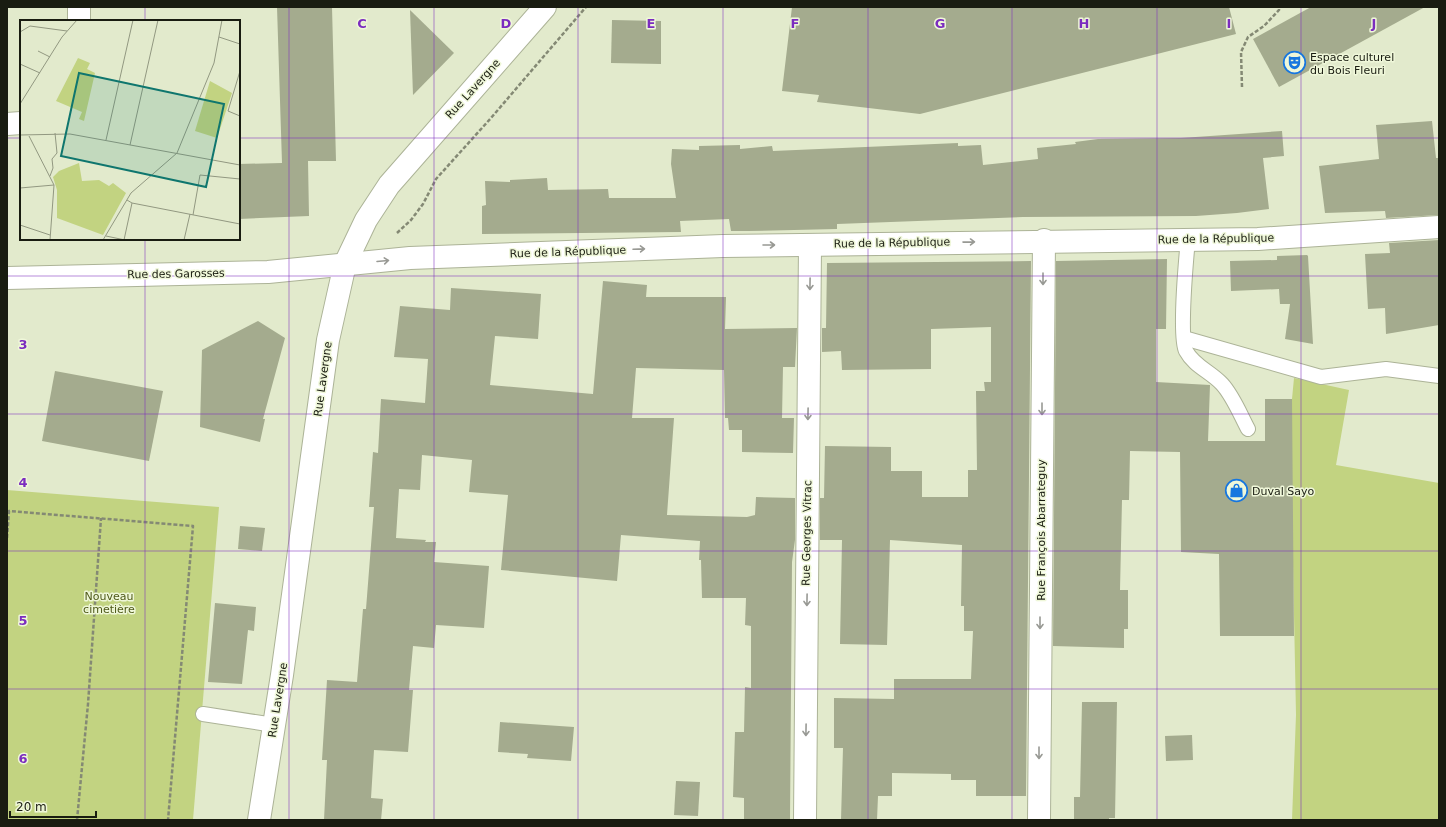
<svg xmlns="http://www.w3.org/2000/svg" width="1446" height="827" viewBox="0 0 1446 827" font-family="'DejaVu Sans',sans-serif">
  <rect width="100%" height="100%" fill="#e2eacc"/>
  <g fill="#c2d381">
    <path d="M1294 378 1349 390 1336 465 1439 483V820H1292L1296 715 1292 514V399Z"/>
    <path d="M7 490 219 507 193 820H7Z"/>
  </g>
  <g fill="#a4ab8e">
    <path d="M277 7H332L336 161H308L309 216 239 219V164L282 163Z"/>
    <path d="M792 7H1229L1236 34 920 114 817 102 819 95 782 91Z"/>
    <path d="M1311 7H1425L1279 87 1253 39Z"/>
    <path d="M410 10 454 53 413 95Z"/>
    <path d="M612 20 661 21V64L611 63Z"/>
    <path d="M1432 121 1436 158H1439V215L1386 218 1385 211 1325 213 1319 166 1379 159 1376 125Z"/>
    <path d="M1282 131 1284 156 1263 158 1269 209 1237 213 1196 216 1023 217 837 224V229L748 231H731L729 219 680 221 681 232 482 234V206L486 205 485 181 510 182V180L547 178 548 190 608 189 609 198H676L671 164 672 149 699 150V146L740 145V149L772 146 773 151 958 143V146L981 145 983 165 1038 159 1037 148 1076 144 1075 142 1098 139 1181 138Z"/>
    <path d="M1439 240V325L1386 334 1385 308 1368 309 1365 254 1390 253 1389 243Z"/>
    <path d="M1307 255 1308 256 1313 344 1285 339 1290 304H1280L1279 289 1231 291 1230 261 1277 260V256Z"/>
    <path d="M1167 259 1166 329H1156V382L1210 385 1208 441H1265V399H1292L1294 636H1220L1219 554 1181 552 1180 452 1130 451 1129 500H1122L1120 590H1128V629H1124V648L1053 646 1056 261Z"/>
    <path d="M1031 261 1026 796H976V780H951V774L892 773V796H878L877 820H841L843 748H834V698L894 699V679H971L973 631H964V606H961L962 545 890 540 887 645 840 644 842 540H820V498H824L825 446 891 447V471H922V497H968V470H977L976 391H985L984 382H991V327L931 329V369L842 370 841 351 822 352V328H826L827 263Z"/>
    <path d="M603 281 647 285 646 297H726L725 329 797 328 795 367H783L782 418H794L793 453 742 452V430H729L728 418H725L724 370 636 368 632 418H674L667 515 747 517 755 515 756 497 795 498V540L792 562 790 820H744V798L733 797 735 732H744L745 687 751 688V626L745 625 746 598H702L701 560H699L700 541 621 535 617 581 501 570 508 495 469 492 472 460 422 455 420 490 399 489 396 538 426 540 425 542H436L434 562 489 566 484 628 436 625 434 648 413 646 409 690H413L408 752 374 750 371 798 383 799 381 820H324L327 760H322L327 680 357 682 363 609H366L374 507H369L373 452 378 453 381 399 425 403 428 359 394 357 400 306 450 310 451 288 541 294 538 339 495 336 490 385 593 394Z"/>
    <path d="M258 321 285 338 263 419H265L260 442 200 427 202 350Z"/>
    <path d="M55 371 163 391 149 461 42 441Z"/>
    <path d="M240 526 265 528 262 551 238 549Z"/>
    <path d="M215 603 256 607 254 631 248 630 242 684 208 682Z"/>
    <path d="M1082 702H1117L1115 818H1109V820H1074V797H1080Z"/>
    <path d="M500 722 574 727 571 761 527 758 528 754 498 752Z"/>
    <path d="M1192 735 1193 760 1166 761 1165 736Z"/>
    <path d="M676 781 700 782 698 816 674 815Z"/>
  </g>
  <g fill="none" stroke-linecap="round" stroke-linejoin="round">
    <defs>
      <g id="service">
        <path d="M1188 239C1186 260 1179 337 1186 351 1194 366 1211 372 1222 384 1233 396 1240 414 1248 429"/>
        <path d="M1184 338 1321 377 1386 369 1439 376"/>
        <path d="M203 714 274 725"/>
      </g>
      <g id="minor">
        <path d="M79 7V21"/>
        <path d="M7 124 21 123"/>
        <path d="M7 278 268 272 410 258 723 246 1258 239 1439 227"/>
        <path d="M259 820 282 675 328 340 345 264 366 220 389 185 545 7"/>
        <path d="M805 820 810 245"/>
        <path d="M1039 820 1044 240"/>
      </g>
    </defs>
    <use href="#service" stroke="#acb397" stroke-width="16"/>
    <use href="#minor" stroke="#acb397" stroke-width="24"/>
    <g stroke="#848974" stroke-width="2.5" stroke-dasharray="4 2" stroke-linecap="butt">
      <path d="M1242 87 1241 52 1248 37 1264 26 1279 10V7"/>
      <path d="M397 233 411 220 423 204 436 179 491 118 586 7"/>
      <path d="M7 538 9 511 193 526 168 820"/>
      <path d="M77 820 88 704 101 518"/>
    </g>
    <use href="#service" stroke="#fff" stroke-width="14"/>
    <use href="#minor" stroke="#fff" stroke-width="22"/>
  </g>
  <defs><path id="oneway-shaft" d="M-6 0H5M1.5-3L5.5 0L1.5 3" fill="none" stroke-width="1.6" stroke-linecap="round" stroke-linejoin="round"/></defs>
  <g stroke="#989994">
    <use href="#oneway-shaft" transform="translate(969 242) rotate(-1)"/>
    <use href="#oneway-shaft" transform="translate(769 245)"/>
    <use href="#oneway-shaft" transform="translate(639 249) rotate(-2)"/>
    <use href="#oneway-shaft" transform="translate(383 261) rotate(-5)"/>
    <use href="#oneway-shaft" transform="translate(1043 279) rotate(90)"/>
    <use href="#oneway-shaft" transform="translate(810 284) rotate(91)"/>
    <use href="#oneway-shaft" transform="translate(1042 409) rotate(90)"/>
    <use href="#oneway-shaft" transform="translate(808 414) rotate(91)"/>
    <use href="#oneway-shaft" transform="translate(807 600) rotate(91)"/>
    <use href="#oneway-shaft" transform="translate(1040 623) rotate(90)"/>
    <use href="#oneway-shaft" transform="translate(806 730) rotate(91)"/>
    <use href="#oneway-shaft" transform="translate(1039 753) rotate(90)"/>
  </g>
  <path fill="none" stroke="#7b2cbf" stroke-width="1" stroke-opacity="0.55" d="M145 7V21M289 7V820M434 7V820M578 7V820M723 7V820M868 7V820M1012 7V820M1157 7V820M1301 7V820M7 138H21M239 138H1439M145 239V820M7 276H1439M7 414H1439M7 551H1439M7 689H1439"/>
  <defs>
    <symbol id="theatre-ring" viewBox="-11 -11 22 22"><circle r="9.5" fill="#eff7d9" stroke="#1676df" stroke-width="1.5"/><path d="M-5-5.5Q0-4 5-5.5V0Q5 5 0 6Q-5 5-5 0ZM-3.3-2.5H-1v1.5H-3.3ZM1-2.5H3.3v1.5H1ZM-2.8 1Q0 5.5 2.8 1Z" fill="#1676df"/></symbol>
    <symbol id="shop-ring" viewBox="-11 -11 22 22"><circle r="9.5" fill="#eff7d9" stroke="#1676df" stroke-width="1.5"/><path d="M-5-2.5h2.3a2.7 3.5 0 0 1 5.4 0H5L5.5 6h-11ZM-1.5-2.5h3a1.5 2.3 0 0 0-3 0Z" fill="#1676df"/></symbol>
  </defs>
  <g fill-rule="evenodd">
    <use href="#theatre-ring" x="1282" y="50" width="25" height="25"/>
    <use href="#shop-ring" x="1224" y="478" width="25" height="25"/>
  </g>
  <g text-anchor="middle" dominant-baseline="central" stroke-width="3" stroke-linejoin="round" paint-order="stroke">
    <g font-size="11" fill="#191c11" stroke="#eff7d9" text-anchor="start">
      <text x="1310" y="57">Espace culturel<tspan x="1310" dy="13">du Bois Fleuri</tspan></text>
      <text x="1252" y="491">Duval Sayo</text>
    </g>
    <g font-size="11" fill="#191c11" stroke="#eff7d9">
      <text transform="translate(473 89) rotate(-48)">Rue Lavergne</text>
      <text transform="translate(1216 239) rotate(-1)">Rue de la République</text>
      <text transform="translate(892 243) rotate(-1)">Rue de la République</text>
      <text transform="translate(568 252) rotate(-2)">Rue de la République</text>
      <text transform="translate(176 274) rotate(-1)">Rue des Garosses</text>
      <text transform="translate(323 379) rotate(-82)">Rue Lavergne</text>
      <text transform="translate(1041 530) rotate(-90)">Rue François Abarrateguy</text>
      <text transform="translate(807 533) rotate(-89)">Rue Georges Vitrac</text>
      <text transform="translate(278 700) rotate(-81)">Rue Lavergne</text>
    </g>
    <g font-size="11" fill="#4e5918" stroke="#eff7d9">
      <text x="109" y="596">Nouveau<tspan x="109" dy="13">cimetière</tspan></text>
    </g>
  </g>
  <g transform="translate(20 20)">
    <rect width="220" height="220" fill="#e2eacc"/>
    <path d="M58 38 70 43 67 49 75 53 64 101 59 99 62 92 36 81ZM190 61 212 73 197 118 175 111ZM59 143 62 161 79 160 89 166 93 163 106 173 83 215 37 198V170L33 157 39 151Z" fill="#c2d381"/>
    <path fill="none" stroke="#929881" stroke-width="1" d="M145 0H190M0 12 10 6 47 11M199 17 220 24M18 31 30 37M0 44 20 53M220 51 208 91 220 96M0 84 42 17 57 0M0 115 50 114 220 145M9 116 34 165 30 220M86 120 113 0M110 125 138 0M30 156 33 148 32 139 37 133 35 113M0 168 34 165M107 180 112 183 220 204M173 195 180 155 220 159M0 205 30 215M86 216 105 220M83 220 111 173 157 133 194 43 202 0M104 220 112 183M164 220 170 194"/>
    <path fill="#0f766e" fill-opacity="0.15" stroke="#0f766e" stroke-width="2" d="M59 53 204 84 186 167 41 136Z"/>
    <rect width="220" height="220" fill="none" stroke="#191c11" stroke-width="2"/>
  </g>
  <g font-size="13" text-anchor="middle" font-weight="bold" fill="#7b2cbf" stroke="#eff7d9" stroke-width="3" stroke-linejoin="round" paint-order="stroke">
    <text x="362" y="28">C</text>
    <text x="506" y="28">D</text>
    <text x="651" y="28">E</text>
    <text x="795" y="28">F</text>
    <text x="940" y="28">G</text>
    <text x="1084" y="28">H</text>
    <text x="1229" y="28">I</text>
    <text x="1374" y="28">J</text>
    <text x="23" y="349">3</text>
    <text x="23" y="487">4</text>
    <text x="23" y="625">5</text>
    <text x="23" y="763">6</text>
  </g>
  <rect width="1446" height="827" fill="none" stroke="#191c11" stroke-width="16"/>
  <path d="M10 811v6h86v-6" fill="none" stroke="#191c11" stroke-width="2"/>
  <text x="16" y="811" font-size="12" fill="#191c11" stroke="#eff7d9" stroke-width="3" paint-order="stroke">20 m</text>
</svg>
